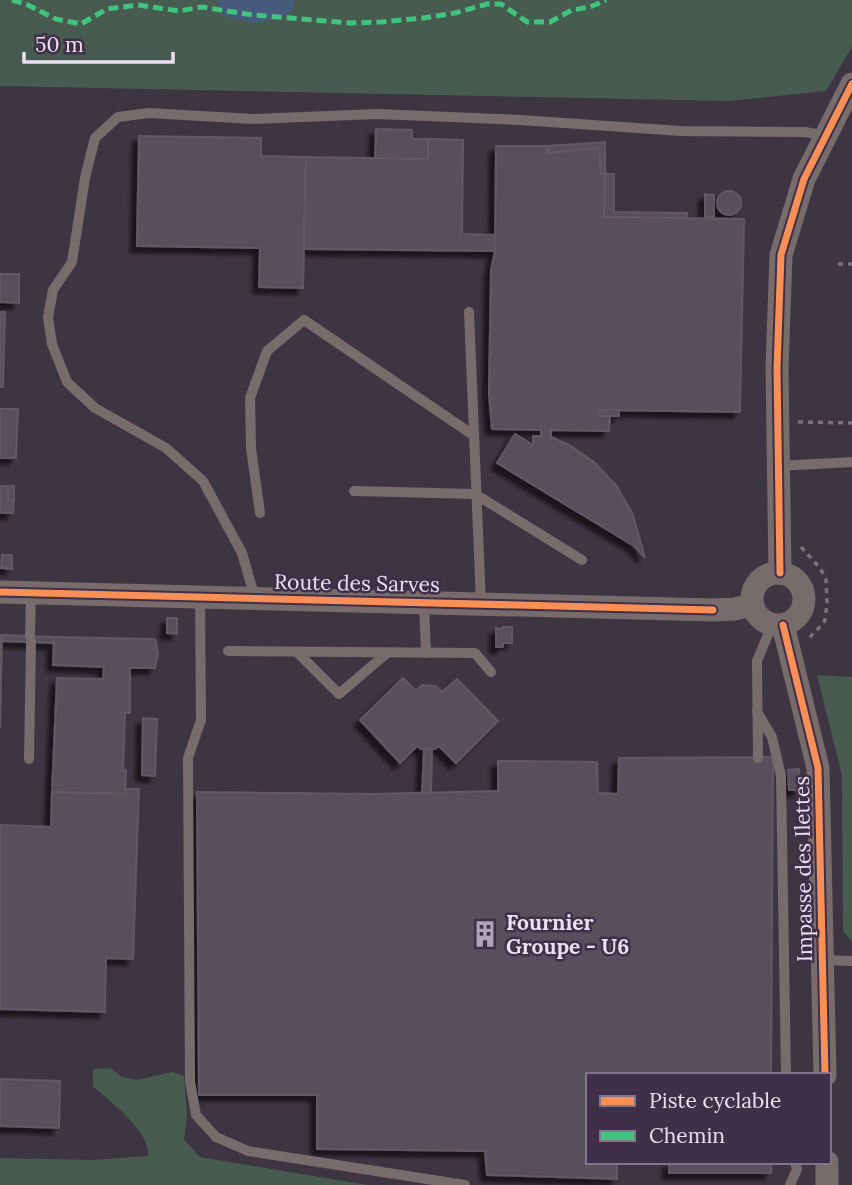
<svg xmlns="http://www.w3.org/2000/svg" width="852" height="1185" viewBox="0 0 852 1185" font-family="Lora,serif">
  <defs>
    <filter id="shadow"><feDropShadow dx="-6" dy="6" stdDeviation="2" flood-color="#0009"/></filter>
  </defs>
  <rect width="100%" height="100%" fill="#3e3542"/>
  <g fill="#475b51">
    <path d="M0 0H852V47L826 91 729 101 0 86Z"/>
    <path d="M817 675 852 677V942L843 931 842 775Z"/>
    <path d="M110 1068 122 1077 137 1080 172 1072 184 1076 187 1115 184 1140 200 1157 368 1185H0V1158L92 1160 148 1156C151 1133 110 1100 93 1087V1069Z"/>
  </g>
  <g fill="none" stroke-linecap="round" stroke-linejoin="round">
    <path stroke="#465b7b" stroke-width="37" d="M237 0 254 4 276 0"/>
  </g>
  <g fill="#59505d" stroke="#605864" stroke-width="2" filter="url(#shadow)">
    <path d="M376 129 412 130V139H428V159L375 158Z"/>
    <path d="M139 136 261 138V156L306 157 303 288 259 287 260 248 137 246Z"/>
    <path d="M428 139 463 140 462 234 495 235V251L304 249 306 157 428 159Z"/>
    <path d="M605 142V174H601L599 148 548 153V146Z"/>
    <path d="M496 146H548V153L599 148 601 174H605L604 217 744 219 740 412 600 410V416H610L609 431 551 430V437L569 445 594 462 616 485 633 515 645 558 634 546 497 463 515 434 533 445V436H541V430L492 429 489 393 491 270 495 251Z"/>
    <path d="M605 174H614V212L687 213V218L604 217Z"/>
    <circle cx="729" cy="203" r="12"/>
    <path d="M705 194 714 195V217H705Z"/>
    <path d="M0 274H19V303L0 302Z"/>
    <path d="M0 312H5L3 387H0Z"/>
    <path d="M0 409H18L16 458H0Z"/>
    <rect x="600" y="410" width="19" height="6"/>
    <path d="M0 486H9L8 500H14L13 513H0Z"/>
    <path d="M9 486H14V500H8Z"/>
    <path d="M2 555H12V569L1 568Z"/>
    <path d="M167 618H177V634L167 633Z"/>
    <path d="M503 627H512V643H503V647H496V628L503 629Z"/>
    <path d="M0 635H2L0 728Z"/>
    <path d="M2 635 54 637V643L2 641Z"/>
    <path d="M54 637 155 639 158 653 155 668H130V713H125L123 771 126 770 125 794 52 792 57 678 103 679 104 667 53 665Z"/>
    <path d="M403 678 416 691 422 685 436 686 442 692 457 679 498 721 456 763 439 746 435 749H421L417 746 400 763 360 720Z"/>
    <path d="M143 718 157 719 155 776 142 775Z"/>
    <path d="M424 749H432L431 793H422Z"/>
    <path d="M773 757 771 1075H588V1162H617V1179L487 1175 485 1151 317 1149V1095H199L197 792 373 794 498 791V761L597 762 598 793 618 794 619 758Z"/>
    <path d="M799 769 800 790H789L788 770Z"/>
    <path d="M125 789H139L133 959 106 958 105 1012 0 1009V825L51 827 52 792 125 794Z"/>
    <path d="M0 1079 60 1081 59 1128 0 1126Z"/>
    <rect x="669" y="1162" width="102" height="11"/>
  </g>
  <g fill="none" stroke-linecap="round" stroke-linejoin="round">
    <g stroke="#7c7177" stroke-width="3.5" stroke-dasharray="5 5" stroke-linecap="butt">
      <path d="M838 264H852"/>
      <path d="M798 422 852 423"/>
      <path d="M801 547 820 568 826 579 827 603 825 620C822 628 812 631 810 639"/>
    </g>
    <g stroke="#786b6c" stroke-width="10">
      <path d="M469 312 481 604"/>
      <path d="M778 466 852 462"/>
      <path d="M354 491 475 494 582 560"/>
      <path d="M260 513 251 448 250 398 267 351 304 320 473 435"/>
      <path d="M200 597 201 720 188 758 190 1081 196 1115 216 1137 248 1151 465 1185"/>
      <path d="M255 598 242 553 203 481 166 448 95 408 67 382 52 344 48 317 53 290 72 262 85 178 95 138 118 117 149 113 253 119 377 114 520 120 681 131 805 132 826 136"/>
      <path d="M424 603 426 653"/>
      <path d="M30 636 31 592"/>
      <path d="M228 651 475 653 491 672"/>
      <path d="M298 653 339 694 387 653"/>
      <path d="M757 712 772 737 781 776 786 1075"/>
      <path d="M758 758 757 661 772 625"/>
      <path d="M29 759 31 642"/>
      <path d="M822 960 852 961"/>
      <path d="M790 1185 797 1169 795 1162"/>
    </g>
    <g stroke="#786b6c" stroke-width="23">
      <circle cx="778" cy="599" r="26"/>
      <path d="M780 573 777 368 781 255 804 179 852 84"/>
      <path d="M0 592 713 610 734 609 753 605"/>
      <path d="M783 625 818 768 825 1075"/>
      <path d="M827 1162V1185"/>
    </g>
    <path stroke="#40c37c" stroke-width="5" stroke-dasharray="10 5" stroke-linecap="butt" d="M12 0 28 5 56 19 81 24 107 9 138 5 179 11 202 7 253 15 350 23 381 22 423 18 455 13 487 4H501L527 22H550L572 10 590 7 606 0"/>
    <defs>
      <g id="cycleway">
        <path d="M780 573 777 368 781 255 804 179 852 84"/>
        <path d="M0 592 713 610"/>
        <path d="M783 625 818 768 825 1075"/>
      </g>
    </defs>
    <use href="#cycleway" stroke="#3f2f48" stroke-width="11"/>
    <use href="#cycleway" stroke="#f78f57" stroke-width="7"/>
  </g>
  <defs>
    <symbol id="building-bare" viewBox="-9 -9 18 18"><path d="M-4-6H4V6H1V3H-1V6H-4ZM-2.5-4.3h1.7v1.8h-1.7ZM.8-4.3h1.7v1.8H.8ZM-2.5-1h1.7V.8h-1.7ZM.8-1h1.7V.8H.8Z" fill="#aea4b3" stroke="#3f2f48" stroke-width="2.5" paint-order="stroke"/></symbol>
  </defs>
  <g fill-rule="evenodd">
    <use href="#building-bare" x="466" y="915" width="38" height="38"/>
  </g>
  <g text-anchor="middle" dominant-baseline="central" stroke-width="5" stroke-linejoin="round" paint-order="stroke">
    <g font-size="21" fill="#eae0f0" stroke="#3f2f48">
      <text transform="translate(357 583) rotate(1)">Route des Sarves</text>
      <text transform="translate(803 869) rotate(-91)">Impasse des Ilettes</text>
    </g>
    <g font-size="21" font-weight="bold" fill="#eae0f0" stroke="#3f2f48" text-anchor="start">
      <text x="506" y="922">Fournier<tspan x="506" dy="24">Groupe - U6</tspan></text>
    </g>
  </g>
  <rect x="586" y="1073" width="245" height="91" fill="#3f2f48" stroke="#83768b" stroke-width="2"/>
  <rect x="600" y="1096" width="35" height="10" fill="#f78f57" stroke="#83768b" stroke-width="2"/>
  <text x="649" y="1108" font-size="21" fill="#eae0f0">Piste cyclable</text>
  <rect x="600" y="1131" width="35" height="10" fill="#40c37c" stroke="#83768b" stroke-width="2"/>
  <text x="649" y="1143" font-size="21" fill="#eae0f0">Chemin</text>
  <path d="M24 52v10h149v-10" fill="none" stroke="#eae0f0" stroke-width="3.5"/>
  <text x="35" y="52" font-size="21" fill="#eae0f0" stroke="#3f2f48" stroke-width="5" paint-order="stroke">50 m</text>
</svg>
